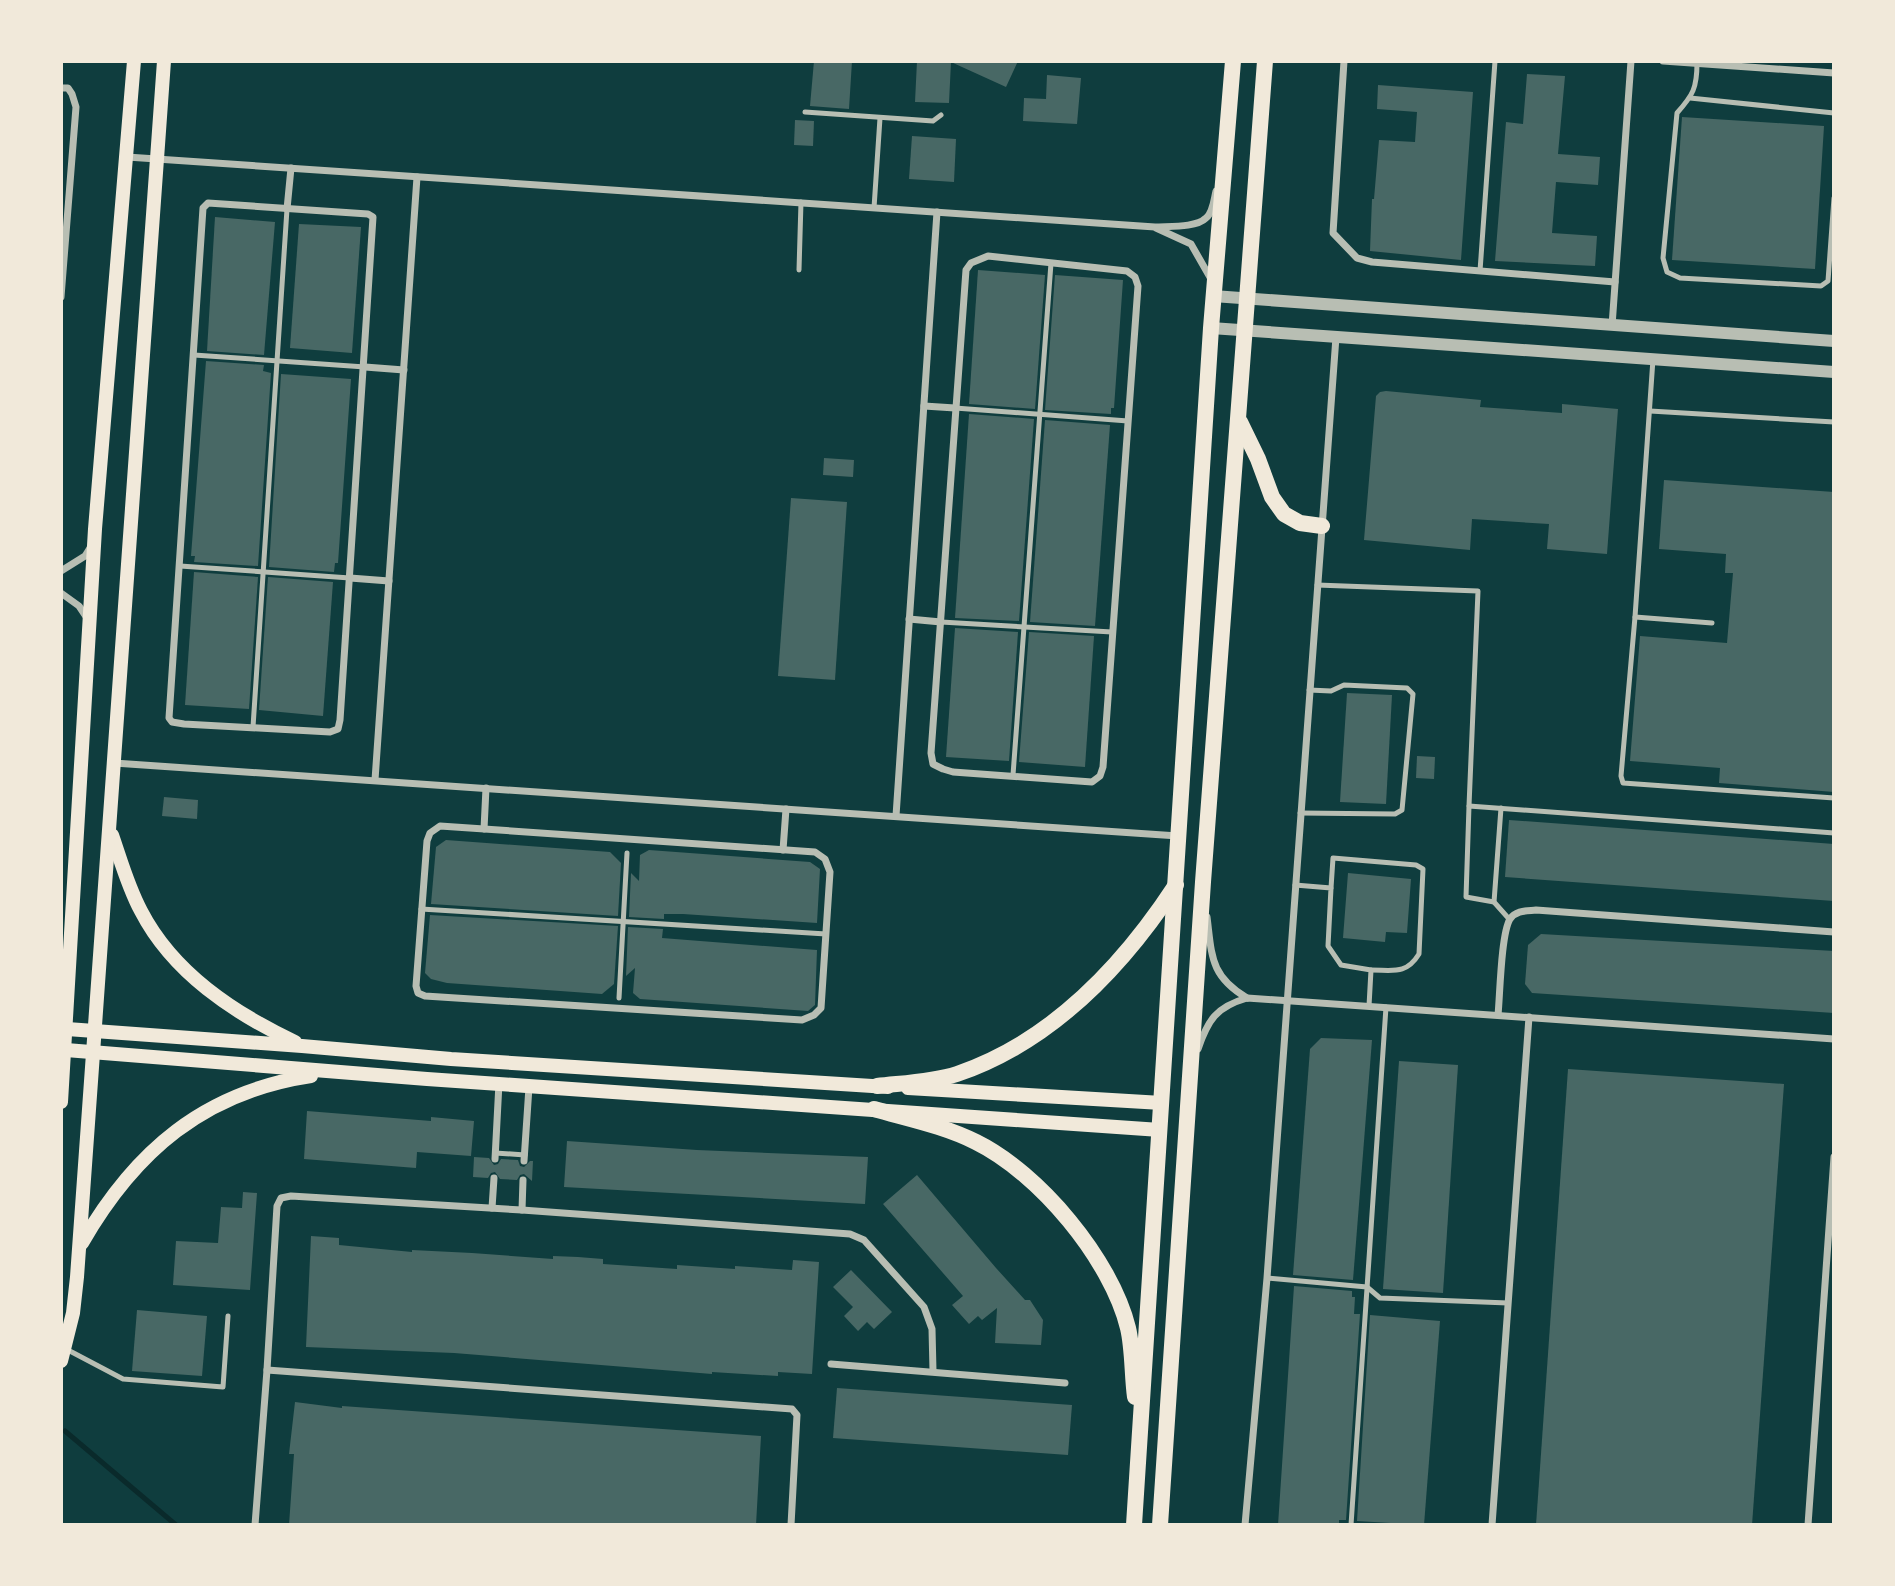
<svg xmlns="http://www.w3.org/2000/svg" width="1895" height="1586" viewBox="0 0 1895 1586" font-family="'Fira Sans',sans-serif">
  <rect width="100%" height="100%" fill="#0f3d3e"/>
  <g fill="none" stroke-linecap="round" stroke-linejoin="round">
    <path stroke="#0a2a2b" stroke-width="5" d="M65 1431 176 1525"/>
  </g>
  <g fill="#486865">
    <path d="M814 61H852L849 109 810 106Z"/>
    <path d="M917 61H1018L1006 87 951 62 949 103 915 102Z"/>
    <path d="M1527 74 1565 76 1558 154 1600 157 1598 185 1556 182 1552 233 1597 236 1595 266 1495 261 1506 122 1523 124Z"/>
    <path d="M1047 75 1081 78 1077 124 1023 121 1024 98 1046 99Z"/>
    <path d="M1378 85 1473 92 1461 260 1370 251 1372 199H1374L1379 140 1415 142 1417 112 1377 109Z"/>
    <path d="M1682 117 1824 126 1815 269 1672 260Z"/>
    <path d="M795 120 814 121 813 146 794 145Z"/>
    <path d="M912 136 956 139 954 182 909 179Z"/>
    <path d="M215 217 275 222 264 355 207 351Z"/>
    <path d="M299 224 361 227 352 353 290 348Z"/>
    <path d="M978 270 1045 275 1035 409 969 404Z"/>
    <path d="M1055 275 1123 280 1114 408H1111V414L1045 410Z"/>
    <path d="M206 361 264 365 263 371 271 373 258 566 194 562 195 556H191Z"/>
    <path d="M281 374 351 379 338 563H335L334 572 269 567Z"/>
    <path d="M1386 391 1481 400 1480 407 1562 413V404L1618 409 1607 554 1547 549 1549 524 1472 519 1470 550 1364 540 1376 396 1380 392Z"/>
    <path d="M969 414 1034 419 1019 621 955 618Z"/>
    <path d="M1045 420 1110 425 1095 626 1030 622Z"/>
    <path d="M824 458 854 460 853 477 823 475Z"/>
    <path d="M1664 480 1834 492V792L1719 783 1720 768 1630 761 1640 636 1727 643 1733 573H1725L1726 554 1659 549Z"/>
    <path d="M791 498 847 502 835 680 778 676Z"/>
    <path d="M194 572 258 577 249 709 185 705Z"/>
    <path d="M268 577 333 582 323 716 259 710Z"/>
    <path d="M955 628 1018 632 1009 761 946 757Z"/>
    <path d="M1029 632 1094 636 1085 767 1019 762Z"/>
    <path d="M1347 693 1392 695 1386 804 1340 802Z"/>
    <path d="M1417 756 1435 757 1434 779 1416 778Z"/>
    <path d="M164 797 198 800 197 819 162 816Z"/>
    <path d="M1509 820 1834 844V901L1505 877Z"/>
    <path d="M446 840 610 852 621 863 618 916 431 904 436 847Z"/>
    <path d="M649 850 810 862 820 869 817 923 683 914H664V919L629 917 631 873 639 881 640 855Z"/>
    <path d="M1348 873 1411 879 1407 933 1386 932 1385 942 1343 938Z"/>
    <path d="M430 915 618 926 614 984 602 994 447 983 431 979 425 973Z"/>
    <path d="M628 927 663 929 662 938 817 950 815 1005 808 1011 640 999 633 993 635 968 626 976Z"/>
    <path d="M1541 934 1834 951V1013L1532 993 1525 984 1528 945Z"/>
    <path d="M1321 1038 1372 1040 1353 1280 1293 1275 1310 1049Z"/>
    <path d="M1399 1061 1458 1065 1443 1293 1383 1289Z"/>
    <path d="M1568 1069 1784 1084 1752 1525H1536Z"/>
    <path d="M307 1111 431 1121V1117L474 1121 471 1156 417 1152 416 1168 304 1159Z"/>
    <path d="M567 1141 697 1150 868 1157 865 1204 564 1187Z"/>
    <path d="M474 1157 489 1158 494 1165 498 1164 501 1159 518 1160 520 1166 524 1167 530 1161H533L532 1181 524 1174 520 1175 517 1180 500 1179 495 1172 491 1173 488 1178 473 1177Z"/>
    <path d="M917 1175 996 1268 1025 1300H1030L1043 1320 1041 1345 995 1343 997 1308 982 1320 978 1316 969 1324 952 1305 963 1296 883 1204Z"/>
    <path d="M243 1192 257 1193 250 1290 173 1285 176 1241 218 1243 221 1207 242 1208Z"/>
    <path d="M311 1236 339 1238V1245L412 1252V1250L472 1253 553 1259V1256L578 1257 603 1259V1264L677 1269V1265L735 1269V1266L792 1270 793 1260 819 1262 812 1374 778 1372V1376L712 1372V1374L454 1353 306 1347Z"/>
    <path d="M851 1270 892 1312 874 1329 867 1322 858 1331 844 1316 853 1307 833 1287Z"/>
    <path d="M1294 1286 1352 1291V1297H1355L1354 1314H1360L1346 1520H1339V1525H1278Z"/>
    <path d="M137 1310 207 1316 202 1376 132 1371Z"/>
    <path d="M1370 1315 1440 1321 1424 1525 1357 1521Z"/>
    <path d="M837 1388 1072 1405 1068 1455 833 1438Z"/>
    <path d="M295 1402 342 1408V1406L761 1436 756 1525H289L294 1454H289Z"/>
  </g>
  <g fill="none" stroke-linecap="round" stroke-linejoin="round">
    <g stroke="#b8beb3" stroke-width="5">
      <path d="M1697 63C1697 88 1693 95 1677 113L1663 258 1667 272 1680 278 1821 286 1828 281 1834 198"/>
      <path d="M1690 98 1834 113"/>
      <path d="M805 112 933 121 941 115"/>
      <path d="M874 208 880 118"/>
      <path d="M799 270 801 202"/>
      <path d="M1480 271 1495 61"/>
      <path d="M194 355 365 367"/>
      <path d="M1653 359 1635 617 1621 776 1623 783 1834 798"/>
      <path d="M955 408 1128 421"/>
      <path d="M1650 411 1834 422"/>
      <path d="M180 566 350 578"/>
      <path d="M1317 585 1478 591 1469 806"/>
      <path d="M1635 617 1712 623"/>
      <path d="M941 622 1112 632"/>
      <path d="M253 727 287 209"/>
      <path d="M1013 775 1051 263"/>
      <path d="M1501 808 1494 902 1510 920"/>
      <path d="M1300 813 1395 814 1402 810 1413 694 1407 688 1344 685 1331 691 1309 690"/>
      <path d="M1295 885 1331 888 1328 946 1341 965 1371 970 1369 1006"/>
      <path d="M1331 888 1333 858 1416 865 1423 869 1419 954C1406 975 1393 970 1371 970"/>
      <path d="M1494 902 1466 897 1469 806 1834 833"/>
      <path d="M421 909 826 934"/>
      <path d="M619 998 627 853"/>
      <path d="M495 1153 525 1155"/>
      <path d="M1267 1278 1367 1287 1380 1298 1508 1303"/>
      <path d="M66 1349 123 1379 223 1387 228 1316"/>
      <path d="M1351 1525 1386 1007"/>
    </g>
    <g stroke="#b8beb3" stroke-width="7">
      <path d="M1344 61 1333 233 1357 258 1372 262 1615 282"/>
      <path d="M1663 61 1834 73"/>
      <path d="M61 88H68L72 94 76 107 61 297"/>
      <path d="M127 157 1155 227C1169 226 1196 228 1206 218 1213 213 1214 199 1216 191"/>
      <path d="M208 203 368 214 373 217 340 720 338 729 330 732 184 724 172 722 169 718 203 208Z"/>
      <path d="M287 209 291 168"/>
      <path d="M1156 228 1191 244 1211 279"/>
      <path d="M988 256 1127 271 1135 277 1138 286 1103 767 1100 776 1092 782 953 772 943 769 933 764 931 753 966 270 971 263Z"/>
      <path d="M1612 326 1631 61"/>
      <path d="M365 367 404 370"/>
      <path d="M924 406 955 408"/>
      <path d="M61 571 85 556 90 548"/>
      <path d="M350 578 389 581"/>
      <path d="M61 593 79 606 87 618"/>
      <path d="M909 619 941 622"/>
      <path d="M114 763 1178 836"/>
      <path d="M375 780 417 177"/>
      <path d="M896 816 937 212"/>
      <path d="M440 826 815 852 825 859 830 872 821 1008 814 1015 802 1020 425 996 418 993 416 986 427 841 430 833Z"/>
      <path d="M484 829 486 788"/>
      <path d="M783 850 786 809"/>
      <path d="M1207 917C1212 956 1210 976 1247 998"/>
      <path d="M1498 1015C1500 995 1501 934 1510 919 1516 910 1527 911 1536 910L1834 932"/>
      <path d="M1198 1049C1208 1020 1216 1007 1247 998L1834 1039"/>
      <path d="M495 1159 499 1083"/>
      <path d="M524 1161 529 1087"/>
      <path d="M492 1208 494 1178"/>
      <path d="M522 1210 523 1180"/>
      <path d="M831 1364 1065 1383"/>
      <path d="M267 1370 792 1409 797 1415 791 1525"/>
      <path d="M255 1525 267 1370 277 1206 281 1198 291 1196 522 1210 850 1234 864 1240 924 1307 932 1329 933 1371"/>
      <path d="M1245 1525 1267 1278 1336 337"/>
      <path d="M1492 1525 1529 1017"/>
      <path d="M1808 1525 1834 1157"/>
    </g>
    <g stroke="#b8beb3" stroke-width="12">
      <path d="M1213 296 1834 341"/>
      <path d="M1211 328 1834 372"/>
    </g>
    <g stroke="#f1e9da" stroke-width="14">
      <path d="M112 835C121 861 128 887 141 911 173 973 234 1013 295 1042"/>
      <path d="M67 1029 302 1046 451 1059 888 1087"/>
      <path d="M66 1050 427 1079 1160 1130"/>
      <path d="M908 1088 1162 1103"/>
      <path d="M61 1102 95 529 134 61"/>
      <path d="M82 1243C135 1151 204 1092 311 1076"/>
      <path d="M61 1361 73 1313 77 1277 164 61"/>
    </g>
    <g stroke="#f1e9da" stroke-width="16">
      <path d="M1240 422 1258 459 1272 497 1284 514 1300 523 1322 526"/>
      <path d="M877 1086C902 1083 932 1082 957 1074 1051 1042 1123 966 1176 885"/>
      <path d="M874 1109C909 1119 944 1126 976 1142 1039 1173 1111 1259 1128 1328 1133 1349 1132 1375 1135 1397"/>
      <path d="M1134 1525 1211 328 1233 61"/>
      <path d="M1160 1525 1203 882 1265 61"/>
    </g>
  </g>
  <rect width="1895" height="1586" fill="none" stroke="#f1e9da" stroke-width="126"/>
</svg>
